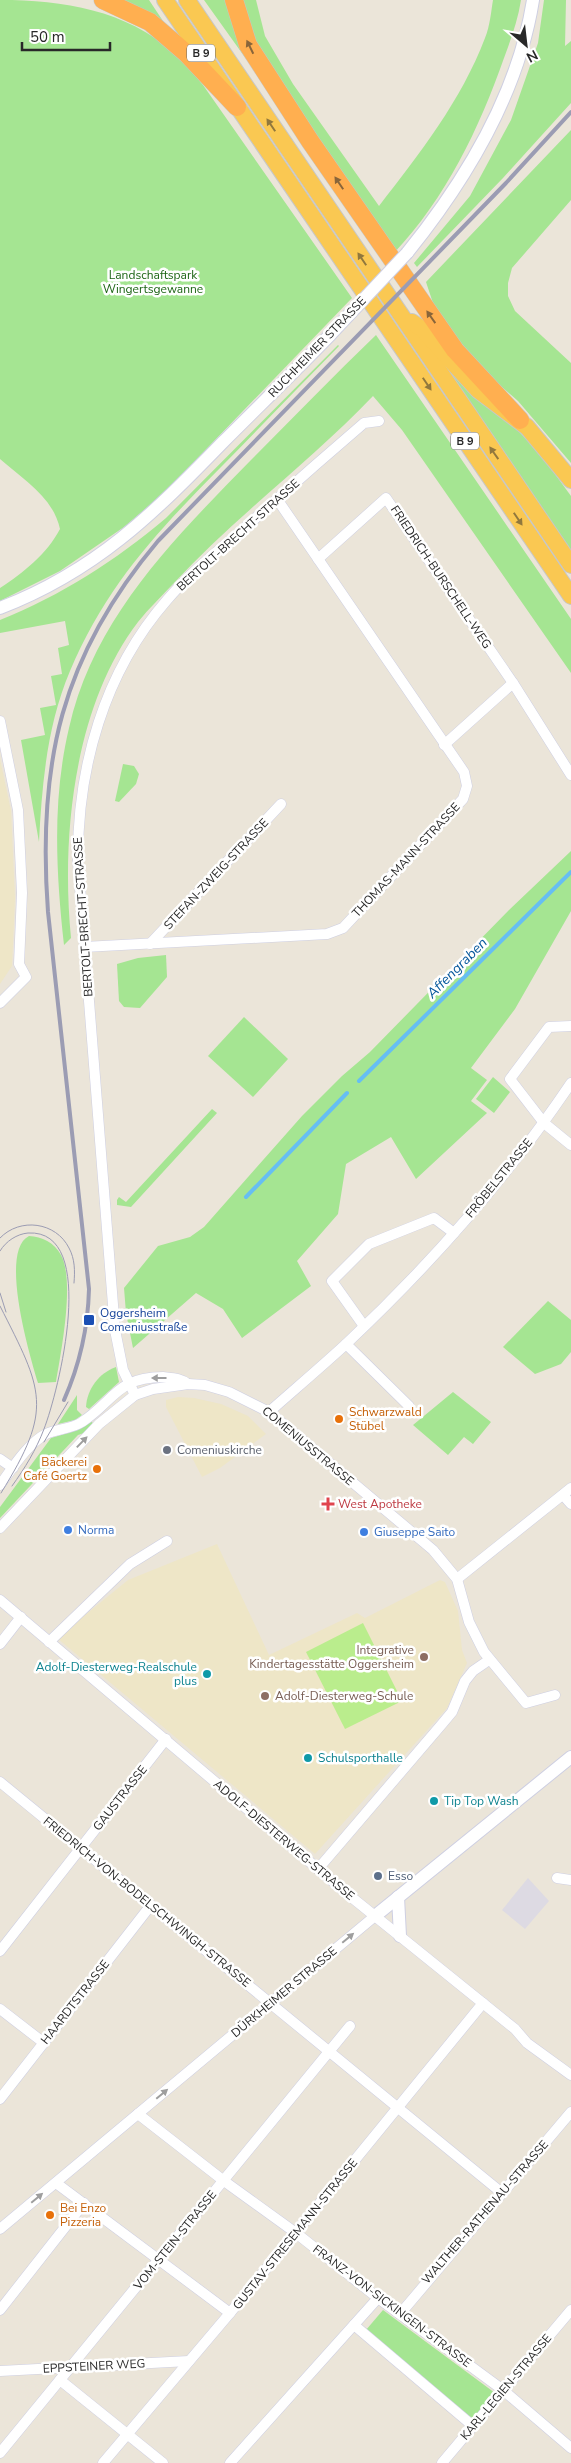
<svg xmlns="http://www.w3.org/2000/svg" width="571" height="2463" viewBox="0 0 571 2463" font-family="'Nunito Sans',sans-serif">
  <rect width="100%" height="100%" fill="#ebe5d9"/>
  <path fill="#dddae3" d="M528 1878 549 1901 525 1929 502 1910Z"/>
  <g fill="#eee6c7">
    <path d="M0 759 11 811 15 898 12 966 0 984Z"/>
    <path d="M178 1397 194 1398 221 1404 248 1416 266 1434 220 1468 202 1477 166 1407V1400Z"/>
    <path d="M217 1544 269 1655 357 1613 365 1618 440 1580 445 1582 458 1611 462 1650 467 1663 447 1708 315 1854 57 1638 128 1580Z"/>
  </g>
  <g fill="#a5e592">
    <path d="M0 0C64 0 125 10 175 53 186 62 194 75 203 85L352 298 163 494 124 527 60 571 0 601V588C23 573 47 554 60 529 53 497 24 480 0 459Z"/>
    <path d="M119 0H149L165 24Z"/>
    <path d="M204 0H226L238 41 249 63Z"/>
    <path d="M241 0H256L265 36 293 84 379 206C420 153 461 101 485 38 490 26 491 12 493 0H521C518 20 511 39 504 58 479 129 446 198 394 253L264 59 248 29Z"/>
    <path d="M544 0H566L565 46 571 41V103L503 178 417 267 414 263 470 196 511 120 538 43Z"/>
    <path d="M571 130V200L512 268 508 283V296L515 311 571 363V463L518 401 472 361 436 312 426 282Z"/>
    <path d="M376 335 571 619V673L402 430 373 396C310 462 236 516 174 583 162 596 149 608 138 622 74 706 61 836 71 938L64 945C56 872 52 800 69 728 94 617 175 538 251 460 293 418 333 376 376 335Z"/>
    <path d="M338 345 339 346C300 386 261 426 222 466 157 532 107 584 70 671 47 725 42 784 39 842L21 740 45 735 40 708 56 705 51 676 62 674 58 648 69 645 65 621 0 633V620C62 595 115 561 166 518Z"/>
    <path d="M443 364 511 423 541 455 571 496V552Z"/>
    <path d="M123 764 134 766 139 774 136 784 119 802 115 801Z"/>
    <path d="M571 851V911L515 1009 471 1068 487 1080 471 1101 487 1113 416 1179 391 1137 346 1164 338 1214 297 1261 311 1286 242 1338 223 1309 196 1293 133 1348 126 1313 124 1288 158 1246 190 1237 204 1227 302 1116 342 1076 370 1052 509 910Z"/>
    <path d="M166 955 167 977 140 1008 124 1007 119 1001 117 964 138 958Z"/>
    <path d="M244 1017 288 1059 253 1097 208 1056Z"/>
    <path d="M493 1077 510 1092 494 1113 476 1099Z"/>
    <path d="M212 1109 217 1113 131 1207 117 1205V1200L119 1197 126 1202Z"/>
    <path d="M29 1236C42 1237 54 1242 61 1255 75 1281 61 1352 56 1382L38 1383C27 1347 0 1250 29 1236Z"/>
    <path d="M548 1301 571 1320V1352L561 1364 535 1374 503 1347Z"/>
    <path d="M116 1367 119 1382 89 1409 86 1407C87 1389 99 1373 116 1367Z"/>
    <path d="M453 1392 491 1422 473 1444 464 1437 448 1455 413 1425Z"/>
    <path d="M77 1395V1410L82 1415 75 1420 58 1424Z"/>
    <path d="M90 1421 93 1423 84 1433 78 1435 0 1518V1507L51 1438 78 1430Z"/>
    <path d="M383 2310 495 2393 474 2420 366 2330Z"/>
  </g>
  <path fill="#baed8d" d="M363 1623 402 1701 345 1729 306 1652Z"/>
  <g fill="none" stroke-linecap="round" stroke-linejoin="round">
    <g stroke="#66bef3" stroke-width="4">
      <path d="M359 1081 571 872"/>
      <path d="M246 1197 347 1093"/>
    </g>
    <defs>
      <g id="minor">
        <path d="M318 559 386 498 513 683 571 775"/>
        <path d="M0 721 18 810 22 893 19 964 26 977 0 1003"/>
        <path d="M444 745 513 683"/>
        <path d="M150 944 281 804"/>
        <path d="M84 947 327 934 343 928 463 799 467 786 464 772 277 499"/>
        <path d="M571 1026 549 1027 510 1079 544 1123 571 1145"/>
        <path d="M364 1326 332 1281 369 1244 434 1218 454 1233"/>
        <path d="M346 1344 409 1406"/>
        <path d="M135 1395 123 1370 115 1330 78 862C77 768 104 672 167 600 188 575 214 554 239 533 280 496 322 459 364 423L379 421"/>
        <path d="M269 1412C295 1389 321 1367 346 1344 429 1266 507 1178 571 1083"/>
        <path d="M0 1459 13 1468"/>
        <path d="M0 1485C12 1469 27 1444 46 1434 57 1429 72 1429 82 1422 114 1401 117 1377 163 1377 172 1378 181 1378 188 1384"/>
        <path d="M563 1495 571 1504"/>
        <path d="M0 1528 99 1424 135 1395 153 1389 188 1384 205 1385 229 1392 269 1412 433 1550 457 1579 469 1622 484 1652 526 1703 555 1695"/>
        <path d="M457 1579 571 1488"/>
        <path d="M0 1600 350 1896 515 2029 527 2043 571 2075"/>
        <path d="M49 1642 130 1564 167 1541"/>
        <path d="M0 1644 21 1617"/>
        <path d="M0 1782 502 2193"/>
        <path d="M318 1869 442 1724 452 1712 465 1681 473 1671 489 1660"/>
        <path d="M557 1878 571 1880"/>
        <path d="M0 1951 166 1739"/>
        <path d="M0 2009 44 2043"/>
        <path d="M0 2099 151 1905"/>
        <path d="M138 2114 224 2181 296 2233 378 2298 503 2390 571 2448"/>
        <path d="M56 2183 230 2313"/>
        <path d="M0 2229 375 1916"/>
        <path d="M0 2310 84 2203"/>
        <path d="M400 2314 571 2112"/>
        <path d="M354 2325 473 2426"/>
        <path d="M0 2371 189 2361"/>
        <path d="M60 2380 163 2463"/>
        <path d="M0 2453 350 2026"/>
        <path d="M103 2463 230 2313 483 2003"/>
        <path d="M230 2463 378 2298"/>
        <path d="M442 2463 571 2310"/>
      </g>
      <g id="tertiary">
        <path d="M407 253C466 180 518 95 533 0"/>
        <path d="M0 608C96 571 153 514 223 442 259 406 295 371 330 335"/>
        <path d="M398 1897 400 1936"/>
        <path d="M375 1916 571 1757"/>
      </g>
      <g id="trunk">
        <path d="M165 0 571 596"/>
        <path d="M187 0 571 565"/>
        <path d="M412 322 422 329 478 390 527 427 571 480"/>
      </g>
      <g id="motorway">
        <path d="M103 0 150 22 187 54 237 107"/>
        <path d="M234 0 248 45 310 141 455 350 520 420"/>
      </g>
    </defs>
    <use href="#minor" stroke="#cecfe2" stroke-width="11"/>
    <use href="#tertiary" stroke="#cecfe2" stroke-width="14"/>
    <use href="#trunk" stroke="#c7c7c7" stroke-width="18"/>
    <use href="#motorway" stroke="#c7c7c7" stroke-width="19"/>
    <use href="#minor" stroke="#fff" stroke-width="10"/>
    <use href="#tertiary" stroke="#fff" stroke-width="12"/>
    <use href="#trunk" stroke="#fac852" stroke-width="16"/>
    <use href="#motorway" stroke="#ffaf50" stroke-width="18"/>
    <g stroke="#9b9cb3" stroke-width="1">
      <path d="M0 1238C20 1217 56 1222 69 1248 75 1259 75 1271 74 1283"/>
      <path d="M0 1251C6 1241 17 1234 28 1233 100 1229 58 1393 44 1429 36 1450 25 1468 12 1486"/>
      <path d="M0 1293 6 1312"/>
      <path d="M0 1306C43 1391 54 1408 1 1493"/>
      <path d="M44 1442 68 1402"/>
    </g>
    <path stroke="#9b9cb3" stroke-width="4" d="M64 1400C80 1364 88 1328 89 1289L48 912C37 764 61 656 158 541L506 183 571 112"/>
    <defs>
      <path id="tertiary-bridge" d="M330 335 407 253"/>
    </defs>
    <use href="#tertiary-bridge" stroke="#cecfe2" stroke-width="14" stroke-linecap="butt"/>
    <use href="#tertiary-bridge" stroke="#fff" stroke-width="12"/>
  </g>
  <defs><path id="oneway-solid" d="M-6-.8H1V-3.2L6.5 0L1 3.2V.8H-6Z" transform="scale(1.25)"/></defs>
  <g fill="#89653a">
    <use href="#oneway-solid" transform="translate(250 47) rotate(-116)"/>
    <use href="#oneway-solid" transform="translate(339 183) rotate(-124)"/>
    <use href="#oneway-solid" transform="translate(431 317) rotate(-125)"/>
  </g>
  <g fill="#91783d">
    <use href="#oneway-solid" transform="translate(271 125) rotate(-124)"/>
    <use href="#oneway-solid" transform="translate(362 259) rotate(-124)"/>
    <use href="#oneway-solid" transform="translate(427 384) rotate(56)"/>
    <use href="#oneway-solid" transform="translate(494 453) rotate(-125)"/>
    <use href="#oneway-solid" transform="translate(518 519) rotate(56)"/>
  </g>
  <g fill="#9e9e9e">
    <use href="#oneway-solid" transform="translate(159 1378) rotate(-180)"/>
    <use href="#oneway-solid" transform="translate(82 1442) rotate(-46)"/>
    <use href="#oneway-solid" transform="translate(348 1938) rotate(-40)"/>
    <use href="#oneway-solid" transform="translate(162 2094) rotate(-40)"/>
    <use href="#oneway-solid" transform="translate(37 2198) rotate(-40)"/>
  </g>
  <rect fill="#1a4fb4" stroke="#fff" stroke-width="2" x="83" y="1314" width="12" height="12" rx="2.5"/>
  <g fill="#e8710a" stroke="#fff" stroke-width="2">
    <circle cx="339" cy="1419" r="5"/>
    <circle cx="97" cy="1469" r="5"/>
    <circle cx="50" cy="2215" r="5"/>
  </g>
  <circle fill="#6b7280" stroke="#fff" stroke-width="2" cx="167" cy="1450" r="5"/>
  <path fill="#e0444e" stroke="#fff" stroke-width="2" d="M325.5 1496.5h5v5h5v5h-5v5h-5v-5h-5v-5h5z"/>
  <g fill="#3f7fe0" stroke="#fff" stroke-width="2">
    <circle cx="68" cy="1530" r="5"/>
    <circle cx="364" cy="1532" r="5"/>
  </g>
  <g fill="#8d6e63" stroke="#fff" stroke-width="2">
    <circle cx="424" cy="1657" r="5"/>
    <circle cx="265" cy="1696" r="5"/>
  </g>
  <g fill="#0f9aa8" stroke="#fff" stroke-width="2">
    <circle cx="207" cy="1674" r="5"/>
    <circle cx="308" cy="1758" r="5"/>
    <circle cx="434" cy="1801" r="5"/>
  </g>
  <circle fill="#5c6f8a" stroke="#fff" stroke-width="2" cx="378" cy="1876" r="5"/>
  <g text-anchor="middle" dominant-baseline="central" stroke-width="5" stroke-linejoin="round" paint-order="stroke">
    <g fill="#fff" stroke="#686868" stroke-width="1">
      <rect x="187" y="44.5" width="28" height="17" rx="4"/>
      <rect x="451" y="432.5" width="28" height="17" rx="4"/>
    </g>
    <g font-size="11" font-weight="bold" fill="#282828">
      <text x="201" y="53">B 9</text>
      <text x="465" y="441">B 9</text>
    </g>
    <g font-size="12" fill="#1e6616" stroke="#fff">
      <text x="153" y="275">Landschaftspark<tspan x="153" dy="14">Wingertsgewanne</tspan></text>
    </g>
    <g font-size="12" fill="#282828" stroke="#fff">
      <text transform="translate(317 347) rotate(-46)">RUCHHEIMER STRASSE</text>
      <text transform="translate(238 535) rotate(-42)">BERTOLT-BRECHT-STRASSE</text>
      <text transform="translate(441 577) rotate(56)">FRIEDRICH-BURSCHELL-WEG</text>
      <text transform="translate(406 860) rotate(-47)">THOMAS-MANN-STRASSE</text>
      <text transform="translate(216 874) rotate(-47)">STEFAN-ZWEIG-STRASSE</text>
      <text transform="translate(83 917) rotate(-94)">BERTOLT-BRECHT-STRASSE</text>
      <text transform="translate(499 1178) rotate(-51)">FRÖBELSTRASSE</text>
      <text transform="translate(308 1446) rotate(40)">COMENIUSSTRASSE</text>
      <text transform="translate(120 1798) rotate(-52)">GAUSTRASSE</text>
      <text transform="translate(284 1840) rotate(40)">ADOLF-DIESTERWEG-STRASSE</text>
      <text transform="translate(147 1902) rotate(39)">FRIEDRICH-VON-BODELSCHWINGH-STRASSE</text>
      <text transform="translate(284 1992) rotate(-40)">DÜRKHEIMER STRASSE</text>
      <text transform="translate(75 2002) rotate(-52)">HAARDTSTRASSE</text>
      <text transform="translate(485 2212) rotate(-49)">WALTHER-RATHENAU-STRASSE</text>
      <text transform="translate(295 2234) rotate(-51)">GUSTAV-STRESEMANN-STRASSE</text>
      <text transform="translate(175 2240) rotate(-51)">VOM-STEIN-STRASSE</text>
      <text transform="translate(392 2306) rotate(37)">FRANZ-VON-SICKINGEN-STRASSE</text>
      <text transform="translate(94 2366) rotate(-3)">EPPSTEINER WEG</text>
      <text transform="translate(506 2387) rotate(-50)">KARL-LEGIEN-STRASSE</text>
    </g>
    <g font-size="12" fill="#164399" stroke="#fff" text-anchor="start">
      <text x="100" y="1313">Oggersheim<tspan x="100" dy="14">Comeniusstraße</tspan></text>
    </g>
    <g font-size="12" fill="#c56008" stroke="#fff" text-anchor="start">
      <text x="349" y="1412">Schwarzwald<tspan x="349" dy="14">Stübel</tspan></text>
      <text x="87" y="1462" text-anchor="end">Bäckerei<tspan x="87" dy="14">Café Goertz</tspan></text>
      <text x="60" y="2208">Bei Enzo<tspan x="60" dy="14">Pizzeria</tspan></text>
    </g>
    <g font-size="12" fill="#5b616d" stroke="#fff" text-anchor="start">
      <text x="177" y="1450">Comeniuskirche</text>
    </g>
    <g font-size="12" fill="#be3a42" stroke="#fff" text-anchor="start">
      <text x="338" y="1504">West Apotheke</text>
    </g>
    <g font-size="12" fill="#366cbe" stroke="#fff" text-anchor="start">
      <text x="78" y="1530">Norma</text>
      <text x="374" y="1532">Giuseppe Saito</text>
    </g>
    <g font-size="12" fill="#785e54" stroke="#fff" text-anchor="end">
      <text x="414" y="1650">Integrative<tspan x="414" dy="14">Kindertagesstätte Oggersheim</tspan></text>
      <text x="275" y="1696" text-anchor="start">Adolf-Diesterweg-Schule</text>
    </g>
    <g font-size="12" fill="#0d838f" stroke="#fff" text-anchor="start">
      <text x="197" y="1667" text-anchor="end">Adolf-Diesterweg-Realschule<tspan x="197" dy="14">plus</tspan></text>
      <text x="318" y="1758">Schulsporthalle</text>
      <text x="444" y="1801">Tip Top Wash</text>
    </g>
    <g font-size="12" fill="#4e5e75" stroke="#fff" text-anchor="start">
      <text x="388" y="1876">Esso</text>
    </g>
    <g font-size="14" font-style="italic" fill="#08599c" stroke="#fff">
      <text transform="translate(457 968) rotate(-45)">Affengraben</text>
    </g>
  </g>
  <g transform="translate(526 45) rotate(152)" stroke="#ffffff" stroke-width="4" paint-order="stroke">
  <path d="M0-4L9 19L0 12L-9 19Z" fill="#282828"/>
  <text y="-8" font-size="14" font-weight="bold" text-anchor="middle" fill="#282828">N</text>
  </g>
  <path d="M22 42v8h88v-8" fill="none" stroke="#282828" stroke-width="2.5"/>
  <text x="30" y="42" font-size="15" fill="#282828" stroke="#ffffff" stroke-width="4" paint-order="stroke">50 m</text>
</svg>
